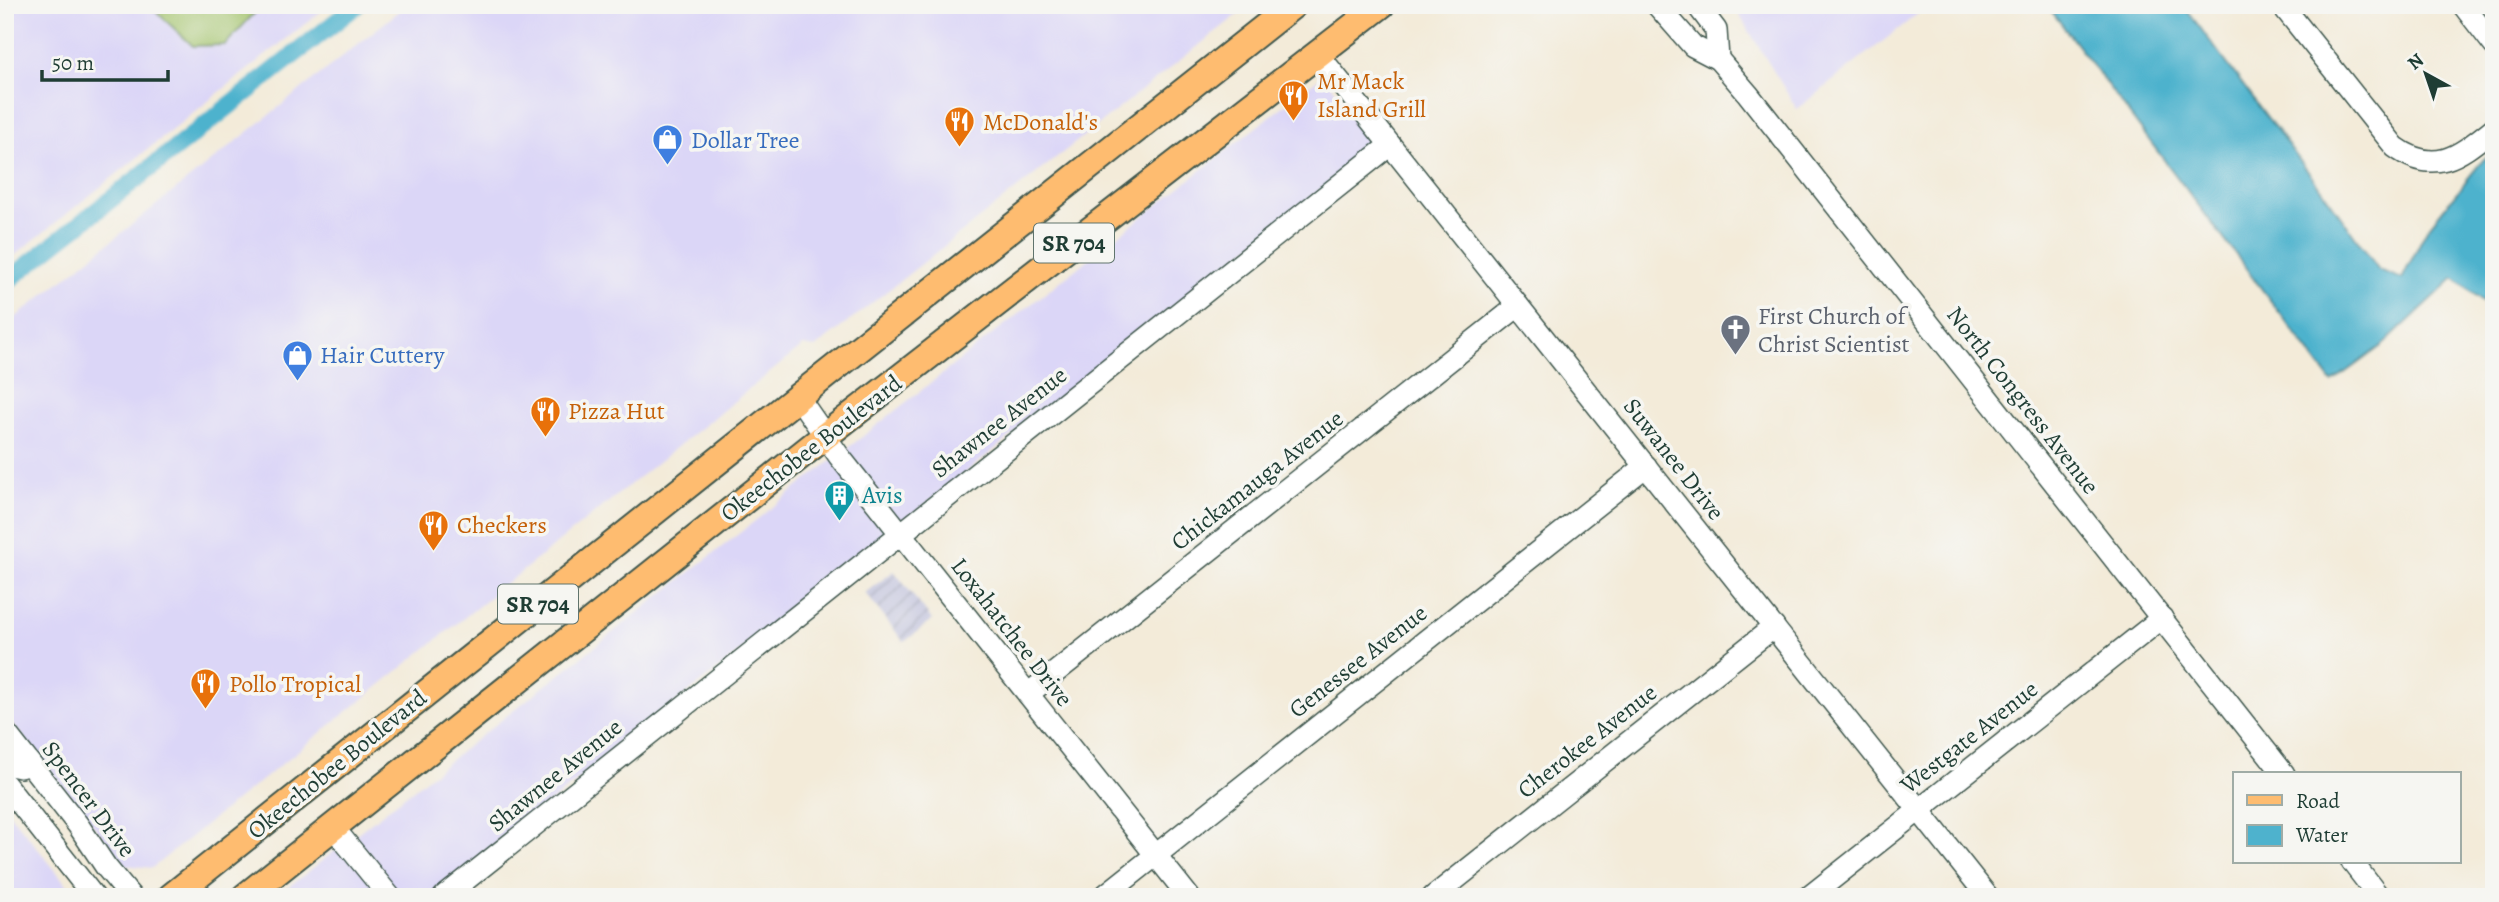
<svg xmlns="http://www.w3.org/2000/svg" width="2499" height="902" viewBox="0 0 2499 902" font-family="Alegreya,serif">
  <defs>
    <pattern id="industrial-furrows" width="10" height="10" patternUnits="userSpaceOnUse" patternTransform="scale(1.75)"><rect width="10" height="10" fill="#c1c2dd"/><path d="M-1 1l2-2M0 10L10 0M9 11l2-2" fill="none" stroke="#9c9fb4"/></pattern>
  </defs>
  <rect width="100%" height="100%" fill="#f6f6f2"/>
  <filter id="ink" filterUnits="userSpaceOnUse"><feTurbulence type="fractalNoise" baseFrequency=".0143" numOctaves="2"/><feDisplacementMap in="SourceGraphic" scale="14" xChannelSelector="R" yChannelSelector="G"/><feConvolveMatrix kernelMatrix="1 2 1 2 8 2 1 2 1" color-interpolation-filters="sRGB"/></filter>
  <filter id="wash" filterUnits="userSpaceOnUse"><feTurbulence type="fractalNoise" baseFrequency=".00686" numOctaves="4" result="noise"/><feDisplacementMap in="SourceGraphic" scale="28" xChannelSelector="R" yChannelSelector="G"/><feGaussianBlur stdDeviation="1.57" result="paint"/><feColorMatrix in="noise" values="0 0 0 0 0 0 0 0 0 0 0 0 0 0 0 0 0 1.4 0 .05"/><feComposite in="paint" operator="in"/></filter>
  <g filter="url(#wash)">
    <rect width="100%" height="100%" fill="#f3ebd9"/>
    <g fill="#dbd6f7">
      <path d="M5 5H329L5 263Z"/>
      <path d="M407 5H1250L815 348 803 346 152 868 125 865 5 714V326Z"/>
      <path d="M1733 5H1929L1797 109Z"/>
      <path d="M1323 75 1379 144 431 897H276Z"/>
      <path d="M5 808 77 897H5Z"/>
    </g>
    <path fill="url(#industrial-furrows)" d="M894 571 932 620 904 642 865 593Z"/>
    <path fill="#a2c36b" stroke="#608050" stroke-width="2" d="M149 5H262L225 45 193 46Z"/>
    <path fill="#4eb2cd" stroke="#367880" stroke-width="2" d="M2047 5H2183L2330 201 2379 270 2402 279 2427 229 2482 161 2494 151V310L2454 278 2384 344 2332 382Z"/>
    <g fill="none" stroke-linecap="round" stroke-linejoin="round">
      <path stroke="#4eb2cd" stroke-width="18" d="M5 283 357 5"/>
    </g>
  </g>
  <g filter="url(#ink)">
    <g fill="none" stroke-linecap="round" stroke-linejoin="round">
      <defs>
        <g id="minor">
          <path d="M1657 5 1693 46 1718 59 1748 94 2284 774"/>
          <path d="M1697 5 1716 30 1718 59"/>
          <path d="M2282 5 2395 147C2436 177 2461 154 2494 128"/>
          <path d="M2463 5 2494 45"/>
          <path d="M1318 54 1988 897"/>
          <path d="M798 397 839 456 1189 897"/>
          <path d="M1028 694 1518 306"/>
          <path d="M5 732 78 825 106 867 131 897"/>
          <path d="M5 764 20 767 30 764"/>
          <path d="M5 784 94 897"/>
          <path d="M333 827 390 897"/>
          <path d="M2352 862 2379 897"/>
          <path d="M444 897 1390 145"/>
          <path d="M1103 897 1646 466"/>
          <path d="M1433 897 1774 627"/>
          <path d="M1809 897 2162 618"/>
        </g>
        <g id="major">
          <path d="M171 897 798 397 1293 5"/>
          <path d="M245 897 825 436 1381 5"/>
        </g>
      </defs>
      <use href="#minor" stroke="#3f574d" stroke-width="24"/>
      <use href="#major" stroke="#3f574d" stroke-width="30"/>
      <use href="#minor" stroke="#fff" stroke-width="21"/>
      <use href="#major" stroke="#febc70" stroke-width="26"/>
    </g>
  </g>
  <defs>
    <symbol id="restaurant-pin" viewBox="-11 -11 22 30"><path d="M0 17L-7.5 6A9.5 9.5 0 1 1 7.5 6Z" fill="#e8710a" stroke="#f6f6f2"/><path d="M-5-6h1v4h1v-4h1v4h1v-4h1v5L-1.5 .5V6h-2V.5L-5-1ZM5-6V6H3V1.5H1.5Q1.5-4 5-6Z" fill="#fff"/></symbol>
    <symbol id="shop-pin" viewBox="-11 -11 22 30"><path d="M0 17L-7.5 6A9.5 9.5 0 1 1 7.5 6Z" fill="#3f7fe0" stroke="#f6f6f2"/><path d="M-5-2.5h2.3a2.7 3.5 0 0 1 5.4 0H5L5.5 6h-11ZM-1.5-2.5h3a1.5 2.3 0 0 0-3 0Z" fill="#fff"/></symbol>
    <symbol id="church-pin" viewBox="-11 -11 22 30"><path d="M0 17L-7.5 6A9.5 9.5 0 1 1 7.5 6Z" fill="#6b7280" stroke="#f6f6f2"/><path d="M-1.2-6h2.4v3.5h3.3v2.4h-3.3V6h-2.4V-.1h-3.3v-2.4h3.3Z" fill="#fff"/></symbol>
    <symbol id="building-pin" viewBox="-11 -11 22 30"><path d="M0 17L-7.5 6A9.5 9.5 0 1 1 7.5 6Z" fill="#0f9aa8" stroke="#f6f6f2"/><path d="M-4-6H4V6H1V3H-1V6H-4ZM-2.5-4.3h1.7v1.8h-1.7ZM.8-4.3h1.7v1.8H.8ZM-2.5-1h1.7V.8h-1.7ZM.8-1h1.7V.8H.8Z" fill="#fff"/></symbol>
  </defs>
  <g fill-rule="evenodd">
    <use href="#restaurant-pin" x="1276" y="78" width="35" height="47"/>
    <use href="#restaurant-pin" x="942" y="104" width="35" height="47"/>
    <use href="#shop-pin" x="650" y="122" width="35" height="47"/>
    <use href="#church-pin" x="1718" y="312" width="35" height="47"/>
    <use href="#shop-pin" x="280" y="338" width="35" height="47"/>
    <use href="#restaurant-pin" x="528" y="394" width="35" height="47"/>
    <use href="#building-pin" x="822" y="478" width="35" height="47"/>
    <use href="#restaurant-pin" x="416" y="508" width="35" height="47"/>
    <use href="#restaurant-pin" x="188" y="666" width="35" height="47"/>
  </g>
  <g text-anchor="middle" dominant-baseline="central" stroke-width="7" stroke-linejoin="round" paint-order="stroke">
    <g fill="#f6f6f2" stroke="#60746d" stroke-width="2">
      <rect x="1034" y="223.5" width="80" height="39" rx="5"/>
      <rect x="498" y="584.5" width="80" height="39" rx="5"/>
    </g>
    <g font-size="23" font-weight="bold" fill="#1f3d34">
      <text x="1074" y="243">SR 704</text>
      <text x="538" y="604">SR 704</text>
    </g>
    <g font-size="24" fill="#c56008" stroke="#f6f6f2" text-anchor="start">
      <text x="1317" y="81">Mr Mack<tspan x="1317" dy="28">Island Grill</tspan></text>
      <text x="983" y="122">McDonald's</text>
      <text x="568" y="411">Pizza Hut</text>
      <text x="457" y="525">Checkers</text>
      <text x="229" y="684">Pollo Tropical</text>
    </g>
    <g font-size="24" fill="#366cbe" stroke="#f6f6f2" text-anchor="start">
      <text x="691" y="140">Dollar Tree</text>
      <text x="320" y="355">Hair Cuttery</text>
    </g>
    <g font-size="24" fill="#5b616d" stroke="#f6f6f2" text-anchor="start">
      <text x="1758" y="316">First Church of<tspan x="1758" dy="28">Christ Scientist</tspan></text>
    </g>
    <g font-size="24" fill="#1f3d34" stroke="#f6f6f2">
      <text transform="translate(2023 400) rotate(52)">North Congress Avenue</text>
      <text transform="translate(999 422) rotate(-38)">Shawnee Avenue</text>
      <text transform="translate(811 448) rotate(-38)">Okeechobee Boulevard</text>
      <text transform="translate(1674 459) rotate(52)">Suwanee Drive</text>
      <text transform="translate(1257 480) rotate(-38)">Chickamauga Avenue</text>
      <text transform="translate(1012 632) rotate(52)">Loxahatchee Drive</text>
      <text transform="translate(1358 661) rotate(-38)">Genessee Avenue</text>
      <text transform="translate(1969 737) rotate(-38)">Westgate Avenue</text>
      <text transform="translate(1587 741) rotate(-38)">Cherokee Avenue</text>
      <text transform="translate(337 764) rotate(-39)">Okeechobee Boulevard</text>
      <text transform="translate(555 775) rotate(-39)">Shawnee Avenue</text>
      <text transform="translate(89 799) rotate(53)">Spencer Drive</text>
    </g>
    <g font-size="24" fill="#0d838f" stroke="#f6f6f2" text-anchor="start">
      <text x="862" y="495">Avis</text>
    </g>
  </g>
  <rect width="2499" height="902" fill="none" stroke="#f6f6f2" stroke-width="28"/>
  <rect x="2233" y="772" width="228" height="91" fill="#f6f6f2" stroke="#a0aca6" stroke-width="2"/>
  <rect x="2247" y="795" width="35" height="10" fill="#febc70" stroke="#a0aca6" stroke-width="2"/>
  <text x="2296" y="808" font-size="21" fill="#1f3d34">Road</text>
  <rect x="2247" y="825" width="35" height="21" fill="#4eb2cd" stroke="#a0aca6" stroke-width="2"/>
  <text x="2296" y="842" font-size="21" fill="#1f3d34">Water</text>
  <g transform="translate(2426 74) rotate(320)" stroke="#f6f6f2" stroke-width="5" paint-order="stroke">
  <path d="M0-5L12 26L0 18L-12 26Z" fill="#1f3d34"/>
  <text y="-10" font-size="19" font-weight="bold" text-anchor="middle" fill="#1f3d34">N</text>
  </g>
  <path d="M42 70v10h126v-10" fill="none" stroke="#1f3d34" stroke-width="3.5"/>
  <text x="52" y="70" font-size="21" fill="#1f3d34" stroke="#f6f6f2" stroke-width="5" paint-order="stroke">50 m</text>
</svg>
